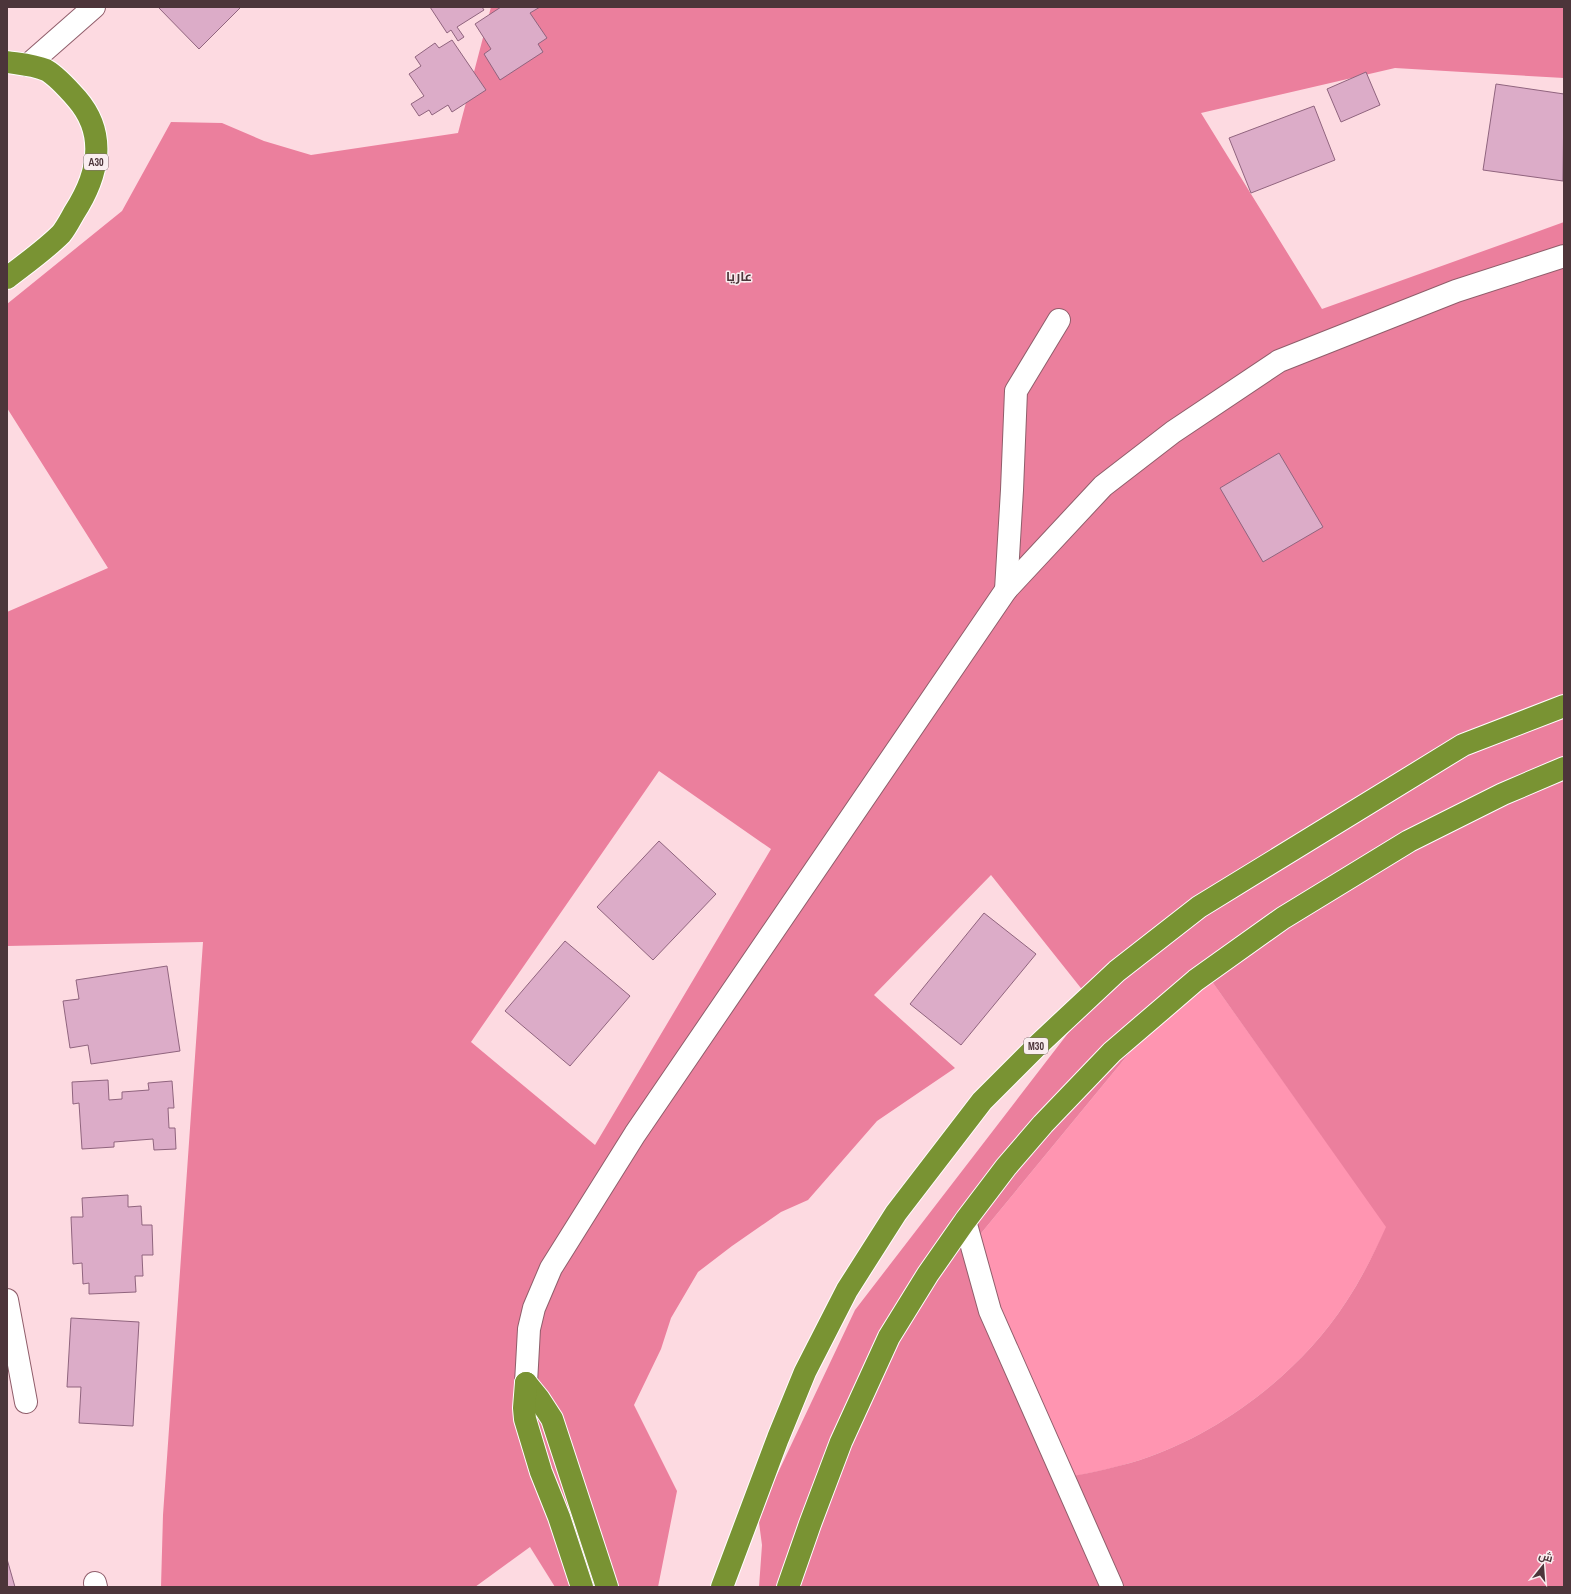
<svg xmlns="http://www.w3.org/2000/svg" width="1571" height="1594" viewBox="0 0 1571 1594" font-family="'Archivo Narrow',Cairo,sans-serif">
  <rect width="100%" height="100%" fill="#fddae1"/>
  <path fill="#ff95b1" d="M1201 966 1387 1227C1374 1253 1362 1278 1346 1302 1300 1373 1220 1434 1140 1460 1111 1469 1083 1475 1054 1480L978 1237Z"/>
  <path fill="#eb7f9d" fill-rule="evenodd" d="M491 7H1564V78L1395 68 1201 113 1322 309 1564 222V1587H759L762 1545 758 1515 855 1310 1092 1002 991 875 874 995 955 1068 877 1121 808 1200 781 1212 732 1246 698 1272 671 1318 661 1349 634 1405 677 1491 658 1587H555L530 1547 475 1587H161L163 1515 203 942 7 946V612L108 568 7 408V304L122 211 171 122 222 123 264 141 311 155 458 133ZM659 771 771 849 595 1145 471 1042ZM1201 966 1386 1227C1374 1253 1362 1278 1346 1302 1300 1373 1220 1434 1140 1460 1111 1469 1083 1474 1054 1480L978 1237Z"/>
  <g fill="#dcacc8" stroke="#90647e">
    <path d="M158 7H241L199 49Z"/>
    <path d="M430 7H482L484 10 457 27 464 37 458 41 451 30 447 33Z"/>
    <path d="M501 7H540L530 13 547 38 538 44 543 52 500 80 484 54 491 49 475 24Z"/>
    <path d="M452 40 486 90 452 112 448 105 432 115 429 110 419 116 411 104 424 96 409 74 421 66 415 57 435 43 439 48Z"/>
    <path d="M1366 72 1380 105 1341 122 1327 89Z"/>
    <path d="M1496 84 1564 94 1563 181 1483 170Z"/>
    <path d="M1314 106 1335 160 1251 193 1229 138Z"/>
    <path d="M1279 453 1323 527 1263 562 1220 488Z"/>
    <path d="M659 841 716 894 653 960 597 907Z"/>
    <path d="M984 913 1036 954 961 1045 910 1004Z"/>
    <path d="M565 941 630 996 570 1066 505 1011Z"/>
    <path d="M167 966 180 1051 91 1064 88 1045 70 1048 63 1001 79 999 76 980Z"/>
    <path d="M108 1080 109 1100 122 1099V1092L149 1090 148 1083 172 1081 174 1108H168L169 1128H175L176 1149 154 1150 153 1139 114 1142V1147L82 1149 79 1103 73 1104 72 1082Z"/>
    <path d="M128 1195V1207L141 1206 142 1225H152L153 1255H142L143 1276H135L136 1292 89 1294V1283L83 1284 82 1263 73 1264 71 1217H83L82 1198Z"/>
    <path d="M71 1318 139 1322 133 1426 79 1423 81 1387H67Z"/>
    <path d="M7 1559 15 1587H7Z"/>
  </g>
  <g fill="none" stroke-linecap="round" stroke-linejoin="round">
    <defs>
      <g id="minor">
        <path d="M28 65 94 7"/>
        <path d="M1006 590 1012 490 1016 391 1059 320"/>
        <path d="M965 1221 990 1311 1112 1587"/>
        <path d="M7 1300 26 1402"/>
        <path d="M526 1383 529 1329 534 1308 551 1268 635 1134 1006 590 1103 486 1173 432 1279 361 1456 291 1564 256"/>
        <path d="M95 1583 96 1587"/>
      </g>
      <g id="highway">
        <path d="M7 62C20 64 34 65 46 70 55 75 70 91 77 99 108 135 98 176 74 213 70 220 66 228 61 234 45 250 25 264 7 278"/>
        <path d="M526 1383 539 1399 552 1419 607 1587"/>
        <path d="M526 1383 524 1408 525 1419 541 1472 559 1517 582 1587"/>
        <path d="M722 1587 778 1438 805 1372 847 1290 896 1213 982 1101 1039 1044 1117 971 1199 907 1463 745 1564 706"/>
        <path d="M788 1587 810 1524 841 1442 889 1337 928 1274 965 1221 1006 1167 1043 1124 1112 1052 1196 980 1283 918 1409 841 1503 794 1564 768"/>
      </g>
    </defs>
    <use href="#minor" stroke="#905e6b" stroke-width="24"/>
    <use href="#highway" stroke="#fff" stroke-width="24"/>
    <use href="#minor" stroke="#fff" stroke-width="22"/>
    <use href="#highway" stroke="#799333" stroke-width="22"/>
  </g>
  <g text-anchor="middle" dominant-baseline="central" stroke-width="3" stroke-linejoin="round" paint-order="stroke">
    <g fill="#faeef0" stroke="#806c71" stroke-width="1">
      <rect x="84" y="154" width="24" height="16" rx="3"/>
      <rect x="1024" y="1038" width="24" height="16" rx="3"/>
    </g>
    <g font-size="10" font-weight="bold" fill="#4c353a">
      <text x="96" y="162">A30</text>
      <text x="1036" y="1046">M30</text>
    </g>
    <g font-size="13" font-weight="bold" fill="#4c353a" stroke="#faeef0">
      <text x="739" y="276">عاريا</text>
    </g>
  </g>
  <rect width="1571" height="1594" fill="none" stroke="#4c353a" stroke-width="16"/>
  <g transform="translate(1543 1566) rotate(17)" stroke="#faeef0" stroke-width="3" paint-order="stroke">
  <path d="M0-3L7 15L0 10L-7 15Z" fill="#4c353a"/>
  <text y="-6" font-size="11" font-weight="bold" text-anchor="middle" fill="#4c353a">ش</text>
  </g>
</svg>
